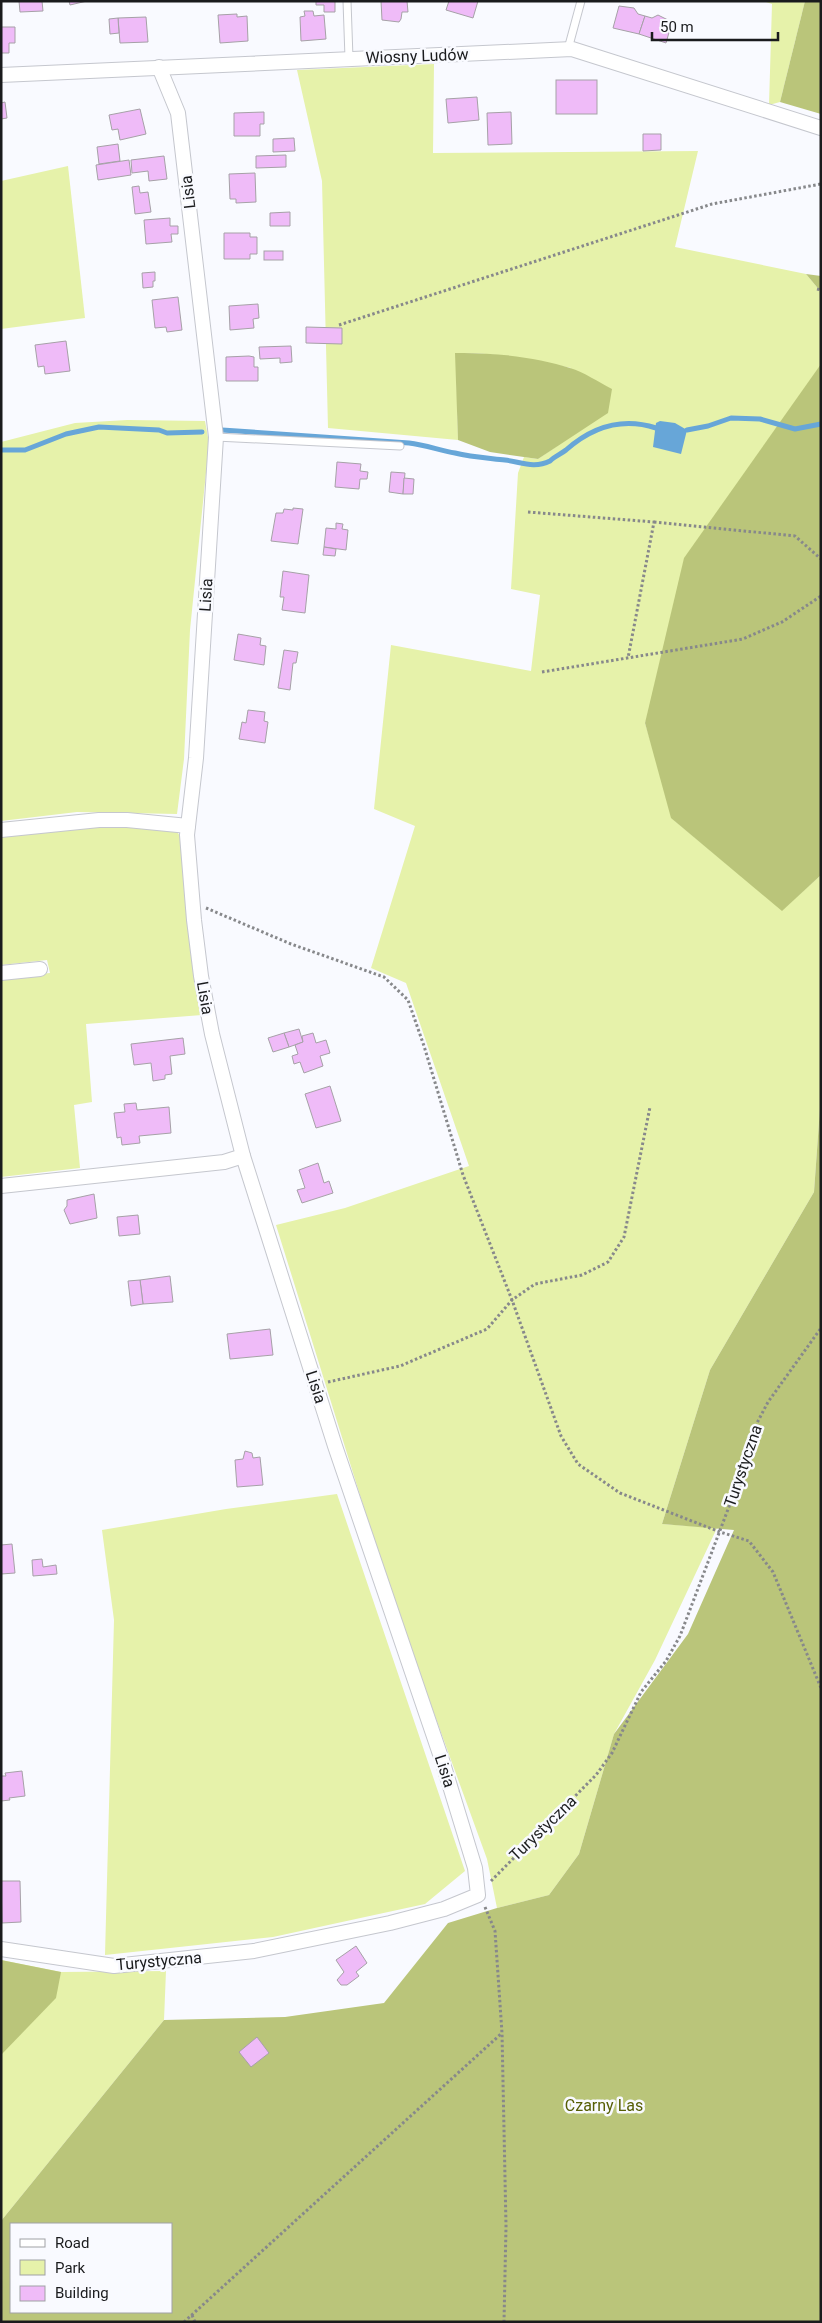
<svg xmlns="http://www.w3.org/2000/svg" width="822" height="2323" viewBox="0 0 822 2323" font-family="Roboto,sans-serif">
  <rect width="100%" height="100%" fill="#f9faff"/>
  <g fill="#e6f2aa">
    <path d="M763 1H805L780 102 769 105 772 4Z"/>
    <path d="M434 64 433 153 698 151 675 247 806 274 821 292V365L645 723 675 821 782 910 821 875V1094L814 1192 710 1370 662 1524 717 1528 655 1660 614 1734 579 1854 549 1895 497 1908 487 1859 391 1595 276 1225 345 1208 469 1166 406 983 371 968 415 826 374 809 391 645 531 671 540 595 511 589 518 473 524 457 538 459 557 446 571 368C533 360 495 352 456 353L458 440 328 428 322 181 297 70Z"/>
    <path d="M68 166 85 318 1 329V181Z"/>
    <path d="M127 420 205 421 209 443 190 630 184 759 177 814 77 812 1 821V442L75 423Z"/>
    <path d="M86 824 176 831 181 837 193 948 190 950 202 1015 86 1024 92 1102 74 1105 80 1168 1 1177V978L50 973 47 960 1 965V834Z"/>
    <path d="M337 1494 465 1871 425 1904 273 1937 105 1955 114 1620 102 1530 226 1509Z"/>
    <path d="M1 1960 61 1972 166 1971 164 2020 1 2221Z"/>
  </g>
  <g fill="#bac57a" fill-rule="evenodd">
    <path d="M805 1H821V114L780 102Z"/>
    <path d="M806 274 821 276V292Z"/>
    <path d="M455 353C489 352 538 357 570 368 584 372 598 382 612 389L608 413 538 459 490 452 458 440Z"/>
    <path d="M821 364V875L782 911 671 818 645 723 684 558Z"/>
    <path d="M821 1094V2322H1V2221L164 2020 285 2017 384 2003 448 1923 497 1908 549 1895 579 1854 614 1734 688 1634 734 1530 662 1524 710 1370 814 1192ZM11 2224H171V2312H11Z"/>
    <path d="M1 1960 61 1972 56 1998 1 2055Z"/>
  </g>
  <path fill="#67a6d8" d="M660 421 675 423 687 430 681 454 653 447 656 423Z"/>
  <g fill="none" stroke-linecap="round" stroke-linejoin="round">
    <g stroke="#67a6d8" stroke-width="5">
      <path d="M222 430 409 443C425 445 439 450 455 453 471 457 488 458 505 460 521 462 534 469 550 461 555 456 561 454 566 450 592 427 622 417 656 428"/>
      <path d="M687 430 708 426 731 418 760 419 795 429 821 424"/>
      <path d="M1 450H25L66 434 99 427 159 430 167 433 202 432"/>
    </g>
  </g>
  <g fill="#efbbf8" stroke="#a6a1a7">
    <path d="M19 1H42L43 11 20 12Z"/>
    <path d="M69 1H87L70 5Z"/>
    <path d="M316 1H335V12H324V5H316Z"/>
    <path d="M381 1H407L408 12H402L401 19 399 22 382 20Z"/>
    <path d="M449 1H478L473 18 446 10Z"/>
    <path d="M619 6 634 8 638 14 645 16 639 34 613 28Z"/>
    <path d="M304 11H313L314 16 324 15 326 39 301 41 300 17 305 16Z"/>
    <path d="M237 14V17L247 16 248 41 220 43 218 15Z"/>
    <path d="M658 15 672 22 666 43 639 34 645 16 652 18Z"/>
    <path d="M146 17 148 42 120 43 118 18Z"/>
    <path d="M118 18 119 33 110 34 109 19Z"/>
    <path d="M1 27H15V43H9V53H1Z"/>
    <rect x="556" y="80" width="41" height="34"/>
    <path d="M477 97 479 120 448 123 446 99Z"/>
    <path d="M5 102 7 118 1 119V103Z"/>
    <path d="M140 109 146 134 120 140 118 129 112 130 109 115Z"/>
    <path d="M264 112V124H260V136H234V113Z"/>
    <path d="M511 112 512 144 488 145 487 113Z"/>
    <path d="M643 134H661V150L643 151Z"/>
    <path d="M294 138 295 151 273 152V139Z"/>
    <path d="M118 144 120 161 99 164 97 147Z"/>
    <path d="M286 155V167L256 168V156Z"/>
    <path d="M164 156 167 179 149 181 148 171 132 173 131 160Z"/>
    <path d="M129 160 131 175 98 180 96 165Z"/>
    <path d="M255 173 256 202 236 203V199H230L229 174Z"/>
    <path d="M139 186 140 193 148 192 151 212 135 214 132 187Z"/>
    <path d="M290 212V226H270V213Z"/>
    <path d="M170 218V226H178V234H171L172 242 146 244 144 220Z"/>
    <path d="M224 233H250V237H257V254H250V259H224Z"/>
    <rect x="264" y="251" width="19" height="9"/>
    <path d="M155 272V281H153V287L143 288 142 273Z"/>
    <path d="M178 297 182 330 167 332 166 327 155 328 152 300Z"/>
    <path d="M258 304 259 318 253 319 254 328 230 330 229 306Z"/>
    <path d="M306 327 342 328V344L306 343Z"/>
    <path d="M66 341 70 371 45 374 44 366 38 367 35 345Z"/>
    <path d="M291 346 292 362 280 363V358L260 359 259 347Z"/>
    <path d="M249 356 254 357V367H258V381H226V357Z"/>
    <path d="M337 462 361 464 360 471 368 472 367 479H360L359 489 335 487Z"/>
    <path d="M391 472 405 473 403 494 389 492Z"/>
    <path d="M404 478 414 479 413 494H403Z"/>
    <path d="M293 508 303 509 298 544 271 541 276 513H283L284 509 293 510Z"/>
    <path d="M336 523 343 524 342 529 348 530 346 550 324 547 326 528 336 529Z"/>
    <path d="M324 547 336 549 335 556 323 555Z"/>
    <path d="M283 571 309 575 305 613 282 610 284 597H280Z"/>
    <path d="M238 634 261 638 260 645 266 646 264 665 234 660Z"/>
    <path d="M284 650 298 652 296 663H293L290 690 278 688Z"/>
    <path d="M248 710 265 712 264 721 268 722 265 743 239 739 242 722 246 723Z"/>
    <path d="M299 1029 303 1042 289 1047 284 1033Z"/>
    <path d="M284 1033 289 1047 273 1052 268 1038Z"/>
    <path d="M313 1033 316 1043 326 1040 330 1053 320 1056 323 1066 304 1073 300 1062 294 1064 292 1056 298 1054 295 1045 303 1042 302 1036Z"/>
    <path d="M183 1038 185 1054 170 1056 172 1074 165 1075V1079L153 1081 151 1063 134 1065 131 1044Z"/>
    <path d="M330 1086 341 1121 316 1128 305 1094Z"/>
    <path d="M136 1103 137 1110 169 1107 171 1133 139 1136 140 1143 122 1145 121 1137 117 1138 114 1113 125 1112 124 1104Z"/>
    <path d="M318 1163 324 1183 329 1181 333 1193 302 1203 297 1190 305 1188 299 1170Z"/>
    <path d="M94 1194 97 1218 70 1224 64 1210 67 1206V1200Z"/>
    <path d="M138 1215 140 1234 119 1236 117 1217Z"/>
    <path d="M170 1276 173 1302 143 1304 140 1280Z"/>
    <path d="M140 1280 143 1304 131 1306 128 1281Z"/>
    <path d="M270 1329 273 1355 230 1359 227 1334Z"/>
    <path d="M245 1451 252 1453 253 1458 260 1457 263 1485 237 1487 235 1460 243 1459Z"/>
    <path d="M12 1544 15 1573 1 1574V1545Z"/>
    <path d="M42 1559 43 1567 56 1565 57 1574 33 1576 32 1560Z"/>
    <path d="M22 1771 25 1796 9 1798 10 1800 1 1801V1776H6L5 1773Z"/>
    <path d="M1 1881H20L21 1922 2 1923Z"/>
    <path d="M356 1946 367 1963 356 1972 359 1976 347 1985H341L337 1980 344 1972 336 1960Z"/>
    <path d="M257 2037 269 2053 251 2067 239 2052Z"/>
  </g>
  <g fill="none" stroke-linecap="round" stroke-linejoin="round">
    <defs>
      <g id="lane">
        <path d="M347 1 349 58"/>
        <path d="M568 49 581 1"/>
        <path d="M216 437 400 446"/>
      </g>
      <g id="street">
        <path d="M1 75 572 49 821 128"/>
        <path d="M1 830 99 820H127L188 826"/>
        <path d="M1 973 40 969"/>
        <path d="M1 1186 224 1162 243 1156"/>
        <path d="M1 1949 114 1966 254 1951 390 1923 444 1909 478 1895 475 1868 442 1760 335 1446 243 1156 212 1034 201 976 194 920 187 835 196 758 216 437 178 113 159 67"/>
      </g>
    </defs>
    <use href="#lane" stroke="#c5c7ce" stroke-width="9"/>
    <use href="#street" stroke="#c5c7ce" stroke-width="16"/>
    <g stroke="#87888b" stroke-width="3" stroke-dasharray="2.5 2.5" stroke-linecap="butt">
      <path d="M817 289 821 290"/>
      <path d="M339 325 712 204 821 184"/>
      <path d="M528 512 654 522 628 658"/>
      <path d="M654 522 795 536 821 559"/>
      <path d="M542 672 743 639 782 622 821 596"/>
      <path d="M206 908 291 944 384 977 408 1000 424 1046 463 1175 512 1300 561 1436 578 1464 620 1493 720 1532 749 1541 773 1572 821 1688"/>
      <path d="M328 1382 400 1366 487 1329 512 1300 535 1284 582 1275 608 1262 624 1237 650 1107"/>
      <path d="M491 1881 596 1775 612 1753 641 1692 666 1661 680 1636 730 1504 748 1444 757 1423 768 1402 821 1328"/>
      <path d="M485 1907 495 1931 502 2033 506 2226 504 2322"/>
      <path d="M192 2315 195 2322"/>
      <path d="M184 2322 502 2033"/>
    </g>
    <use href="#lane" stroke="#fff" stroke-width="7"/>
    <use href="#street" stroke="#fff" stroke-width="14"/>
  </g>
  <g text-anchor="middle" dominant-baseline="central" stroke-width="5" stroke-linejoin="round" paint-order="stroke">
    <g font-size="16" fill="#1a1b1d" stroke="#f9faff">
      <text transform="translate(417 56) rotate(-2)">Wiosny Ludów</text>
      <text transform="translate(188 192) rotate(-97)">Lisia</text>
      <text transform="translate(206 595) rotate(-87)">Lisia</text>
      <text transform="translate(205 998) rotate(80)">Lisia</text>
      <text transform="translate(316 1387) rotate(72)">Lisia</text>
      <text transform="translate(743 1466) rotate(-71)">Turystyczna</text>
      <text transform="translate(445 1771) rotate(72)">Lisia</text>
      <text transform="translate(543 1828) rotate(-44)">Turystyczna</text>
      <text transform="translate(159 1961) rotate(-5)">Turystyczna</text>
    </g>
    <g font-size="16" fill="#565e05" stroke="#f9faff">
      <text x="604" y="2105">Czarny Las</text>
    </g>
  </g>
  <rect width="822" height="2323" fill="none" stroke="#1a1b1d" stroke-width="5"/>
  <rect x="10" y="2223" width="162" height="90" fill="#f9faff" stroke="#a0a1a5"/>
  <rect x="20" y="2239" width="25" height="8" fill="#ffffff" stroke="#a0a1a5"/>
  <text x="55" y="2248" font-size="15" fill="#1a1b1d">Road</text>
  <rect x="20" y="2260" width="25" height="15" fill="#e6f2aa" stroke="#a0a1a5"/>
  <text x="55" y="2273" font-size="15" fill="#1a1b1d">Park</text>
  <rect x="20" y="2286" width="25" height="15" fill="#efbbf8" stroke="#a0a1a5"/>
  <text x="55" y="2298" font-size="15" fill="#1a1b1d">Building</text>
  <path d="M652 32v8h126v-8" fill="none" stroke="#1a1b1d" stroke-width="2.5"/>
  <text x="660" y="32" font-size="15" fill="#1a1b1d" stroke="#f9faff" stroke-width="4" paint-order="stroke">50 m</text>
</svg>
